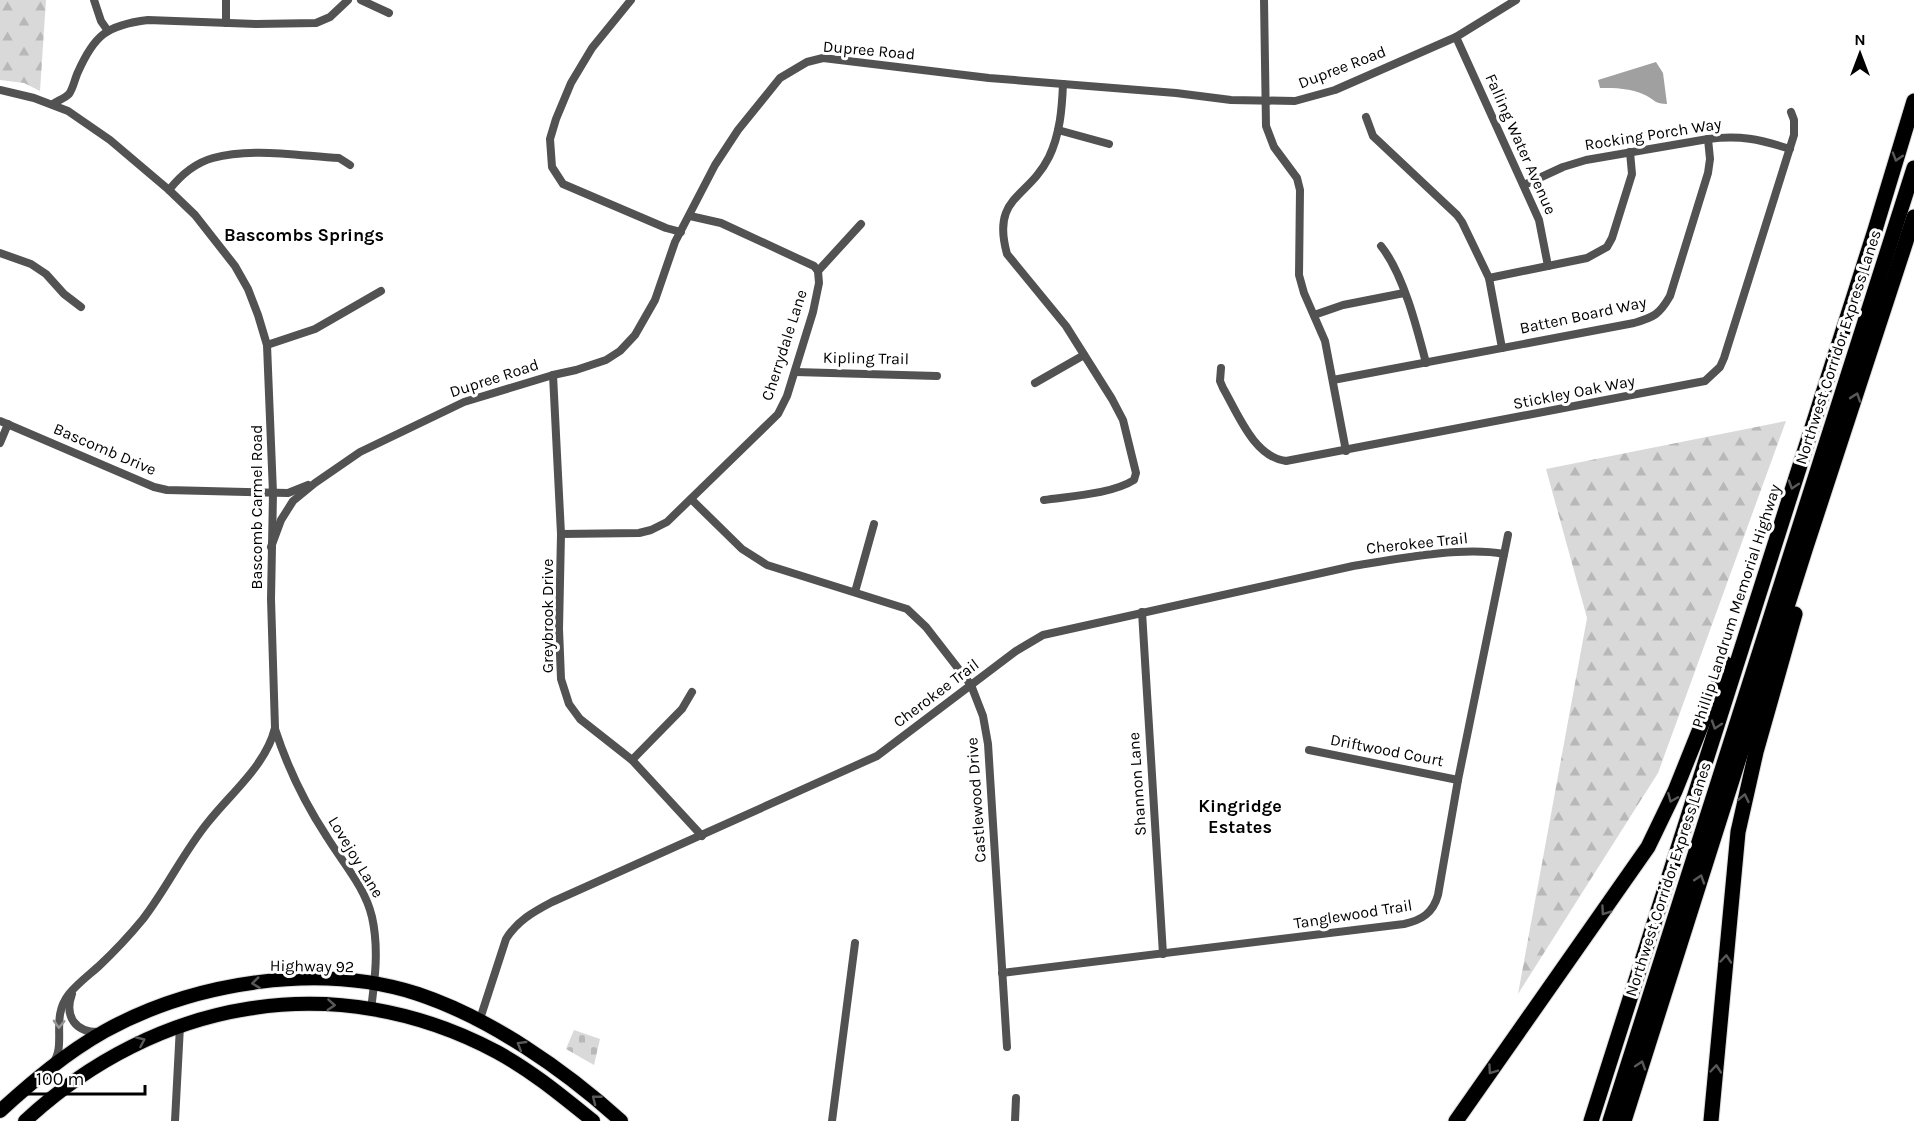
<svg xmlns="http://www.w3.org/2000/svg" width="1914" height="1121" viewBox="0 0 1914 1121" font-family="Karla,sans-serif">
  <defs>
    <pattern id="forest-firs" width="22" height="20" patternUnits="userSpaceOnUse" patternTransform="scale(1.5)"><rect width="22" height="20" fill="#d9d9d9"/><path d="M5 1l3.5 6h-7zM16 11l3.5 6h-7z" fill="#b8b8b8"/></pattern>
    <pattern id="cemetery-stones" width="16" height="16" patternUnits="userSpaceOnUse" patternTransform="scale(1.5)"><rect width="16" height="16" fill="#d9d9d9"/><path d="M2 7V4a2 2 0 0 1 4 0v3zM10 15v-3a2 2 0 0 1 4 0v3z" fill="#b8b8b8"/></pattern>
  </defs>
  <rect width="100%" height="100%" fill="#fff"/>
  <g fill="url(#forest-firs)">
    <path d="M0 0H46L40 91 24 83 0 80Z"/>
    <path d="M1786 421 1658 773 1518 994 1587 618 1546 469Z"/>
  </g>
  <path fill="url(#cemetery-stones)" d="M574 1030 600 1039 594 1065 566 1049Z"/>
  <path fill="#a0a0a0" d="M1656 62 1663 73 1667 104C1655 104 1655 100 1645 95 1631 88 1615 88 1600 88L1598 80Z"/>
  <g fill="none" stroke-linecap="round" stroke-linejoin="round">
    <defs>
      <g id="primary">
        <path d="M0 1111C33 1081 66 1053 105 1031 194 982 319 962 418 994 490 1018 565 1070 621 1121"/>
        <path d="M25 1121C156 999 336 966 497 1052 532 1071 562 1096 593 1121"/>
      </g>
      <g id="motorway">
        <path d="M1456 1121 1648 847 1675 791 1726 664"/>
        <path d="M1591 1121 1875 230 1914 101"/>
        <path d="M1610 1121 1914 168"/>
        <path d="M1624 1121 1805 550 1914 217"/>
        <path d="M1711 1121 1738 832 1756 752 1795 614"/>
      </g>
    </defs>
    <use href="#primary" stroke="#dbdbdb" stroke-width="16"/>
    <use href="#motorway" stroke="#dbdbdb" stroke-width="17"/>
    <g stroke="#525252" stroke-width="8">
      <path d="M94 0 101 21 108 31"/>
      <path d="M361 0 389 13"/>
      <path d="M631 0 592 48 571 83 556 119 550 139 552 167 563 184 666 228 681 232"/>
      <path d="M1264 0 1266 126 1274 147 1297 178 1300 190 1299 275 1304 293 1325 341 1346 451"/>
      <path d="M226 23V0"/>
      <path d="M1456 37 1539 220 1548 266"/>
      <path d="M0 90 34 98 68 111 110 140 169 190 195 215 235 266 248 289 258 315 267 345 273 493 271 599 275 728C266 765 232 792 209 821 184 851 167 888 143 919 129 936 115 951 99 966 89 975 77 984 69 994 50 1018 67 1044 53 1063"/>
      <path d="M53 104C57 101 65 98 69 94 73 89 75 78 78 72 94 36 106 25 148 20L256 24 316 23 330 17 348 0"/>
      <path d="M1366 117 1373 136 1457 215 1462 222 1489 278 1502 348"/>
      <path d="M1058 130 1109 144"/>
      <path d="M1524 185 1563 167 1586 160 1708 139C1740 135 1759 139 1790 149"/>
      <path d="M169 190C180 176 195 163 213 158 250 147 301 156 339 158L350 165"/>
      <path d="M1381 246C1403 273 1417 328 1426 363"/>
      <path d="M0 253 31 264 46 274 64 294 81 307"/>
      <path d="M818 271 861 224"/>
      <path d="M1489 278 1587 258 1607 247 1612 238 1632 174 1630 152"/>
      <path d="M1314 315 1343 305 1404 293"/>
      <path d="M267 345 315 329 381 291"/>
      <path d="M1221 368 1220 381 1223 388C1238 414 1254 457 1286 461L1705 381 1720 367 1724 358 1794 135V120L1791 112"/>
      <path d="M795 372 937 376"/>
      <path d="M553 375 561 534 559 629 561 679 569 704 580 719 632 760 702 836"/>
      <path d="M1333 380 1634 323C1654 317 1659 315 1670 296L1708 173 1710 159 1708 139"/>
      <path d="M1035 383 1084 355"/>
      <path d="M0 421 154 487 167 490 288 493 308 485"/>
      <path d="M0 443 8 424"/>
      <path d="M691 499 742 549 767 565 907 609 926 627 971 685 983 716 988 744 1007 1047"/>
      <path d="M1044 500C1071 496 1112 494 1134 480L1136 473 1123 420 1112 399 1066 326 1007 254C991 196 1028 199 1049 157 1060 134 1062 109 1063 84"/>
      <path d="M561 534 639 533 651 530 667 522 778 414 787 396 813 312 819 283 818 271 814 266 721 223 690 216"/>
      <path d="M271 547 281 520 293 501 315 483 360 452 464 402 553 375 576 370 606 360 620 351 635 335 655 300 675 242 715 165 738 130 780 78 807 62 823 58 989 78 1176 93 1231 100 1295 101 1335 90 1456 37 1516 0"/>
      <path d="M855 592 874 524"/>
      <path d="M1142 612 1163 954"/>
      <path d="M275 729C287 766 306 805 327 837 343 863 365 887 372 917 379 948 375 979 371 1009"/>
      <path d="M1309 750 1458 780"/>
      <path d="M632 760 682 709 692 692"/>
      <path d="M1002 973 1404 924C1422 920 1433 913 1438 895L1458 780 1508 535"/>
      <path d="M72 994C64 1016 75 1033 100 1032"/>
      <path d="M479 1022 506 939C517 921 533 912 552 902L877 756 1016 651 1043 635 1353 566C1396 559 1462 546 1504 554"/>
      <path d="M175 1121 180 1026"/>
      <path d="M832 1121 855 943"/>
      <path d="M1015 1121 1016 1098"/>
    </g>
    <use href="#primary" stroke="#000" stroke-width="14"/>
    <use href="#motorway" stroke="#000" stroke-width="15"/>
  </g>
  <defs><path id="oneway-chevron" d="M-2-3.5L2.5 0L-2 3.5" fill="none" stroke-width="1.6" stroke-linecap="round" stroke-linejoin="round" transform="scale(1.5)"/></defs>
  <g stroke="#595959">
    <use href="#oneway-chevron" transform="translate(1897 157) rotate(107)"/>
    <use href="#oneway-chevron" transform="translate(1856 397) rotate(-71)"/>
    <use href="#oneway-chevron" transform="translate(1793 485) rotate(108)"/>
    <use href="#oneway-chevron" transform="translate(1716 725) rotate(108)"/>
    <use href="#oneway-chevron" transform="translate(1672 798) rotate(113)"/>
    <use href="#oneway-chevron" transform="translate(1744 798) rotate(-78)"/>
    <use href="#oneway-chevron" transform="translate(1700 879) rotate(-72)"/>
    <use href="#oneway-chevron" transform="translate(1605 911) rotate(125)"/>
    <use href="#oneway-chevron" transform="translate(1726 959) rotate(-85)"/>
    <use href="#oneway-chevron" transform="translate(256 983) rotate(173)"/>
    <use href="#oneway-chevron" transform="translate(331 1005) rotate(4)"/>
    <use href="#oneway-chevron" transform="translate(141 1041) rotate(-24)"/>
    <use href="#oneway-chevron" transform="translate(521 1045) rotate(-149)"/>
    <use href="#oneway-chevron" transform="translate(1641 1065) rotate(-72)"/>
    <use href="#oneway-chevron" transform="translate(1716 1069) rotate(-85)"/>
    <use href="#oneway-chevron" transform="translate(1492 1070) rotate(125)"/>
    <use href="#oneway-chevron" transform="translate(596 1099) rotate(-142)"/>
  </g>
  <use stroke="#979797" href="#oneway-chevron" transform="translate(59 1024) rotate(92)"/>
  <g text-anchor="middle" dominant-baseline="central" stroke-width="6" stroke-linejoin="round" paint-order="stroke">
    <g font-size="16" fill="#000" stroke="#fff">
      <text transform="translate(869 50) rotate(5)">Dupree Road</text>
      <text transform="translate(1342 67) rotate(-21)">Dupree Road</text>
      <text transform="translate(1653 134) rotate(-9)">Rocking Porch Way</text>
      <text transform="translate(1521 144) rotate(66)">Falling Water Avenue</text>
      <text transform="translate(1583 315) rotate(-12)">Batten Board Way</text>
      <text transform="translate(784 345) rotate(-72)">Cherrydale Lane</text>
      <text transform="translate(1838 347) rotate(-72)">Northwest Corridor Express Lanes</text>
      <text transform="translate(866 358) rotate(1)">Kipling Trail</text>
      <text transform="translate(494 378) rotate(-18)">Dupree Road</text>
      <text transform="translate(1574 392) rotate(-11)">Stickley Oak Way</text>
      <text transform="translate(105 449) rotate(23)">Bascomb Drive</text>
      <text transform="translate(256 507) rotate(-90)">Bascomb Carmel Road</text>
      <text transform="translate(1417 543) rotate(-6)">Cherokee Trail</text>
      <text transform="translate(1736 606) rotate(-72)">Phillip Landrum Memorial Highway</text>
      <text transform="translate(547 616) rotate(-90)">Greybrook Drive</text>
      <text transform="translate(936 693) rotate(-37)">Cherokee Trail</text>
      <text transform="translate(1387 750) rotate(11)">Driftwood Court</text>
      <text transform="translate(1137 784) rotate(-94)">Shannon Lane</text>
      <text transform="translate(976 800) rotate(-94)">Castlewood Drive</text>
      <text transform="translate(356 857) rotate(59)">Lovejoy Lane</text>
      <text transform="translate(1668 879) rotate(-72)">Northwest Corridor Express Lanes</text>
      <text transform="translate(1353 914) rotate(-9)">Tanglewood Trail</text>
      <text transform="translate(312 966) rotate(1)">Highway 92</text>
    </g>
    <g font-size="18" font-weight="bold" fill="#000" stroke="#fff">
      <text x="304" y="235">Bascombs Springs</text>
      <text x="1240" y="806">Kingridge<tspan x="1240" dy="21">Estates</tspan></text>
    </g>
  </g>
  <g transform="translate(1860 54)" stroke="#ffffff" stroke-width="4.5" paint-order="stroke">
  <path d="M0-4.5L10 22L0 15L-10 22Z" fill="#000000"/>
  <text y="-9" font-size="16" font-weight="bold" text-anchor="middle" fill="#000000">N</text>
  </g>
  <path d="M27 1085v9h118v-9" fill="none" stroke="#000000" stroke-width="3"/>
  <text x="36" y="1085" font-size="18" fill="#000000" stroke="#ffffff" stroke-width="4.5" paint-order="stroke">100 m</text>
</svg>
